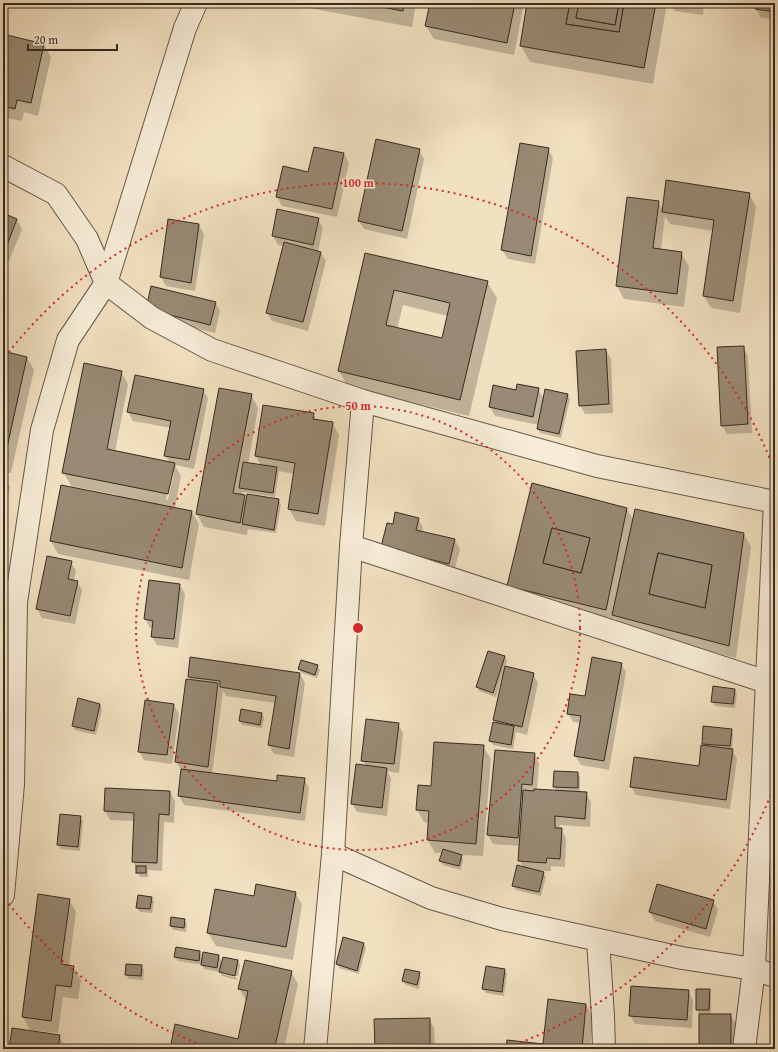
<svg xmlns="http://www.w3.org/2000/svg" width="778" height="1052" viewBox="0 0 778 1052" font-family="'Gentium Book Plus',serif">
  <rect width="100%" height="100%" fill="#f2e1c1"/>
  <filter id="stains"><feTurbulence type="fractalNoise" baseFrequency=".005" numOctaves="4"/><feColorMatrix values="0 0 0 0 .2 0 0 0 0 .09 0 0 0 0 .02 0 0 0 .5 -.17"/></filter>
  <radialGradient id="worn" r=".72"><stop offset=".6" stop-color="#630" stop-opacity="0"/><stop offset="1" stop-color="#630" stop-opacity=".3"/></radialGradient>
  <g fill="#0003" fill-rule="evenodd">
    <path d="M282 3H416L412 27Z"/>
    <path d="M431 3H524L514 55 434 39 426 26Z"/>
    <path d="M528 3H667L653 84 530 62 521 46Z"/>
    <path d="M670 3H704L703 15 675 11Z"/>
    <path d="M757 3H775V19L761 18 756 9Z"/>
    <path d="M3 35 44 45 51 57 38 116 24 112 22 121 3 117Z"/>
    <path d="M548 149 553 158 535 264 508 259 502 250Z"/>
    <path d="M419 150 424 159 407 239 364 229 359 221Z"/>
    <path d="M344 154 349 163 337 217 282 206 277 197 309 173Z"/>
    <path d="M749 194 756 207 740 313 711 308 704 296 714 231 670 224 665 216 661 251 681 253 689 266 684 307 624 299 617 286 628 198 658 202 663 210Z"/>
    <path d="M3 215 17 220 22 229 9 261 3 259Z"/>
    <path d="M318 219 323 228 318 252 321 253 326 261 308 331 272 321 267 313 284 246 278 245 273 236Z"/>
    <path d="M169 221 199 225 204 234 195 291 166 286 161 277Z"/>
    <path d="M366 254 487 282 497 298 469 416 348 387 339 371ZM403 305 448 316 443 340 397 329Z"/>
    <path d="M215 302 220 311 215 333 152 318Z"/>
    <path d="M743 347 748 356 752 433 727 434 722 425Z"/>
    <path d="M606 350 611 359 613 413 585 414 580 405Z"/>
    <path d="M3 352 27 358 34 370 11 473 3 472Z"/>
    <path d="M121 372 128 384 115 452 170 463 165 455 171 428 133 421 128 412 135 376 203 390 208 398 194 469 175 465 181 476 175 508 192 512 199 524 189 580 58 554 51 541 62 486 117 497V495L71 486 64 473ZM172 473H174L168 500 166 499Z"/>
    <path d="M494 386 516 391 538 389 544 399 567 395 570 399 561 438 540 433 538 429 539 425 495 416 490 407Z"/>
    <path d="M251 395 258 408 248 464 261 466 256 456 313 414 317 420 332 422 339 435 325 526 296 521 289 509 294 474 279 471 275 497 243 492 242 495 244 496 247 501 278 500 281 504 276 533 248 529 247 535 204 527 197 514Z"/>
    <path d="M3 475 10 487 3 519Z"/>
    <path d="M627 509 634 521 744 534 751 547 736 658 620 628 614 617 613 623 508 586Z"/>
    <path d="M418 519 423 528 422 532 455 540 460 549 454 572 387 555 394 525Z"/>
    <path d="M71 562 76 571 74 581 77 582 82 590 75 624 42 618 37 609Z"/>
    <path d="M3 566 6 571 3 584Z"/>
    <path d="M180 585 185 594 178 648 157 645 152 637 153 628H150L145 619Z"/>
    <path d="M505 657 507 661 505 667 533 674 538 683 527 735 516 732 513 749 493 745 490 741 496 724 494 720 503 678 502 677 496 697 479 691 477 687Z"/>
    <path d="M621 664 626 672 609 770 581 765 575 756 581 723 573 722 568 713Z"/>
    <path d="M317 666 320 670 317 678 302 673 299 669Z"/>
    <path d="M300 674 305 683 294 757 274 754 269 745 276 703 226 696 223 691 212 774 278 782 304 779 309 788 305 821 184 805 179 796 182 771 176 762 191 680 189 676Z"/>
    <path d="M735 689 737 694 735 708 715 706 713 702Z"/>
    <path d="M100 704 102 709 96 735 75 730 73 726Z"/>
    <path d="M174 705 179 714 172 764 144 760 139 751Z"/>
    <path d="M262 714 264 718 262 728 242 725 240 721Z"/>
    <path d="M398 724 403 733 399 773 387 771 391 778 387 816 357 812 352 803 366 766 362 760Z"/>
    <path d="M731 730 733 734 732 750 737 759 730 809 636 795 631 786 699 767 704 746 703 744Z"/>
    <path d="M483 746 491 759 483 856 461 855 463 860 461 870 443 865 440 861 442 853H435L428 840 429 823 424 822 417 810Z"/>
    <path d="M534 754 539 763 537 790 556 791 554 787 578 773 580 777V792L586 793 591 802 590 827 560 825 559 829H561L566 838 565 867 551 866V871H539L538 872 543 873 546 877 541 896 516 890 513 886 524 868 520 861V846L493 844 488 835Z"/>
    <path d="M106 789 170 792 175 801 174 823 164 822 162 871 148 870V877H140L133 861 135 821 110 820 105 811Z"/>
    <path d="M80 817 83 821 80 851 61 849 58 845Z"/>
    <path d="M295 892 302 905 293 960 216 946 208 933 254 897Z"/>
    <path d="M152 898 154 902 152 913 140 912 137 908Z"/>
    <path d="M69 900 76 912 69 966 73 967 81 980 78 999 63 997 58 1033 30 1030 23 1017Z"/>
    <path d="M713 901 718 910 710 937 655 921 650 912Z"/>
    <path d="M184 920 187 924 186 932 173 930 171 926Z"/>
    <path d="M364 944 366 948 359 974 339 968 337 964Z"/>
    <path d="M200 952 203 958 219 956 222 963 238 961 240 965 238 976 222 972V974L237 978V980L222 976 220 972 204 969 202 965 178 961 175 957Z"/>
    <path d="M141 966 144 970 143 980 129 979 126 975Z"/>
    <path d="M505 970 507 974 504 996 486 993 483 989Z"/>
    <path d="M291 972 298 984 284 1049H171L238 1040 247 1002 239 989Z"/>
    <path d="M419 973 421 977 419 989 406 985 403 981Z"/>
    <path d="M709 990 711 995V1015H730L736 1024 735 1049H700V1014L697 1010Z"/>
    <path d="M688 991 693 1000 692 1028 635 1024 630 1015Z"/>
    <path d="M586 1004 593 1017 590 1049H507L544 1045Z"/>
    <path d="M429 1019 434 1028 435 1049 375 1048Z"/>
    <path d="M59 1036 66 1049H10Z"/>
  </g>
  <g fill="#988a74" stroke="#362b20" fill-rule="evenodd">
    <path d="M359 3H404L403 11Z"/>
    <path d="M430 3H515L507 43 425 26Z"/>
    <path d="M527 3H570L566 24 619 32 624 3H656L644 68 520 46Z"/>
    <path d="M570 3H579L576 18 615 25 619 3H624L619 32 566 24Z"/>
    <path d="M579 3H619L615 25 576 18Z"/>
    <path d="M673 3H698V7Z"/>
    <path d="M756 3H775V12L755 9Z"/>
    <path d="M3 34 44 44 31 103 17 100 15 109 3 106Z"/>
    <path d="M376 139 420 149 402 231 358 221Z"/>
    <path d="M520 143 549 148 531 256 501 250Z"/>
    <path d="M314 147 344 153 332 209 276 197 283 166 308 172Z"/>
    <path d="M666 180 750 193 733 301 703 296 714 220 662 212Z"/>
    <path d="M627 197 659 201 653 248 682 252 677 294 616 286Z"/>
    <path d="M277 209 319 218 313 245 272 236Z"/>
    <path d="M3 213 17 219 4 253 3 252Z"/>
    <path d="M168 219 199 224 191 283 160 277Z"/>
    <path d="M284 242 321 252 303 322 266 313Z"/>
    <path d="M365 253 488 281 460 400 338 371ZM394 290 450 303 442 338 386 325Z"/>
    <path d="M151 286 216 302 210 325 146 309Z"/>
    <path d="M744 346 748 424 721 426 717 347Z"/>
    <path d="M606 349 609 404 579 406 576 351Z"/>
    <path d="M3 351 27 357 4 461H3Z"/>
    <path d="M84 363 122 371 107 449 175 463 168 494 62 473Z"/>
    <path d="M135 375 204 389 189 460 164 456 171 421 127 412Z"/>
    <path d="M517 384 539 388 533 417 489 407 493 385 516 390Z"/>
    <path d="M219 388 252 394 233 493 245 495 240 523 196 514Z"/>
    <path d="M545 389 568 394 559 434 537 429Z"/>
    <path d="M263 405 314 413 313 419 333 422 318 514 288 509 295 463 255 456Z"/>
    <path d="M243 462 277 467 273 493 239 488Z"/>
    <path d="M532 483 627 508 606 610 507 586ZM552 528 590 538 581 573 543 563Z"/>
    <path d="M61 485 192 511 182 568 50 541Z"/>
    <path d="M247 494 279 499 274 530 242 524Z"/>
    <path d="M635 509 744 533 729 646 612 615ZM658 553 712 565 705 608 649 594Z"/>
    <path d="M395 512 419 518 416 530 455 539 449 564 381 547 387 523 393 524Z"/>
    <path d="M552 528 590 538 581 573 543 563Z"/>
    <path d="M658 553 712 565 705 608 649 594Z"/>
    <path d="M47 556 72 561 68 579 78 581 70 616 36 609Z"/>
    <path d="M149 580 180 584 174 639 151 637 153 621 144 619Z"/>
    <path d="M488 651 505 656 493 693 476 687Z"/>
    <path d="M190 657 300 673 289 749 268 745 276 696 220 687V681L188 677Z"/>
    <path d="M592 657 622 663 604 761 574 756 581 716 567 714 570 694 585 696Z"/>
    <path d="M301 660 318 665 315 675 298 669Z"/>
    <path d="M505 666 534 673 522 727 493 720Z"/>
    <path d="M186 679 218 683 208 767 175 762Z"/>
    <path d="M713 686 735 689 733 704 711 702Z"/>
    <path d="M78 698 100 704 94 731 72 726Z"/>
    <path d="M145 700 174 704 167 755 138 752Z"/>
    <path d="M241 709 262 713 260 725 239 721Z"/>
    <path d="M366 719 399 723 394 764 361 761Z"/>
    <path d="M493 722 514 726 511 745 489 741Z"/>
    <path d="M703 726 732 729 730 746 702 744Z"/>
    <path d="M434 742 484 745 476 844 427 840 429 811 416 810 418 785 431 786Z"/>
    <path d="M701 745 733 749 726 800 630 787 634 757 699 766Z"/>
    <path d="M495 750 535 753 532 785 522 784 518 838 487 835Z"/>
    <path d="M356 764 387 768 382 808 351 804Z"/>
    <path d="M181 769 277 781V775L305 778 300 813 178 796Z"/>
    <path d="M554 771 578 772V788L553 787Z"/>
    <path d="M105 788 170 791 169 815 159 814 157 863 132 862 134 813 104 811Z"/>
    <path d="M534 789 587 792 585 819 555 816V828H562L560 859 547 858 546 863 518 861 523 790 534 791Z"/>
    <path d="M60 814 81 816 78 847 57 845Z"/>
    <path d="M443 849 462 855 459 866 439 861Z"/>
    <path d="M517 865 544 872 539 892 512 886Z"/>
    <rect x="136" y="866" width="10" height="7"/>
    <path d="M256 884 296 892 286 947 207 933 215 889 254 896Z"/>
    <path d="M657 884 714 900 706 929 649 912Z"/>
    <path d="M38 894 70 899 61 964 74 966 71 987 56 985 51 1021 22 1017Z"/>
    <path d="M138 895 152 897 150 909 136 908Z"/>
    <path d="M171 917 185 919 184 928 170 926Z"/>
    <path d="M343 937 364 943 357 971 336 964Z"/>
    <path d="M176 947 200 951 199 961 174 957Z"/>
    <path d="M203 952 219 955 217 968 201 965Z"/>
    <path d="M223 957 238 960 235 976 219 972Z"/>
    <path d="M245 960 292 971 275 1046 285 1049H170L175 1024 238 1039 248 991 238 989Z"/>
    <path d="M126 964 142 965 141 976 125 975Z"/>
    <path d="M486 966 505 969 502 992 482 989Z"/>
    <path d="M405 969 420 972 417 985 402 981Z"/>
    <path d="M631 986 689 990 687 1020 629 1016Z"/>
    <path d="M696 989H710L709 1010H696Z"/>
    <path d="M548 999 586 1004 582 1049H506L507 1040 543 1044Z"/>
    <rect x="699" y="1014" width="32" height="35"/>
    <path d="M430 1018V1048L375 1049 374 1019Z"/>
    <path d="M12 1028 60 1035 58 1049H9Z"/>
  </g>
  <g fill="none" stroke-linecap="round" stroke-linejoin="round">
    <defs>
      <g id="street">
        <path d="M3 166 56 194 87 239 106 283 152 318 212 350 363 401 597 466 775 502"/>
        <path d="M351 546 767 682"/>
        <path d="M333 854 431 898 502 919 682 958 754 969 775 502"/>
        <path d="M3 895 13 784 16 602 42 430 68 340 106 283 185 28 196 3"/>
        <path d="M598 940 603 1016 604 1049"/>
        <path d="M315 1049 333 854 351 546 363 401"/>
        <path d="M744 1049 754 969 775 976"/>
      </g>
    </defs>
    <use href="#street" stroke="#655848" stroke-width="24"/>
    <use href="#street" stroke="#f7ecd7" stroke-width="22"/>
  </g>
  <g fill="none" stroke="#d62828" stroke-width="2" stroke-dasharray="2 4">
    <circle cx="358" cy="628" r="222"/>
    <path d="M775 784A445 445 0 0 1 503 1049M213 1049A445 445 0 0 1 5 899M5 357A445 445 0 0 1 775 472"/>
  </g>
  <circle cx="358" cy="628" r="6" fill="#d62828" stroke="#f7ecd7" stroke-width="2"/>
  <g font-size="12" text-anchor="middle" font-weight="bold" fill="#d62828" stroke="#f7ecd7" stroke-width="3" stroke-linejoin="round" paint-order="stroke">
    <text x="358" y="187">100 m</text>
    <text x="358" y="410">50 m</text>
  </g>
  <rect width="778" height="1052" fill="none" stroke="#f2e1c1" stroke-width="16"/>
  <rect x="4" y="4" width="770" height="1044" fill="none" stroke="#362b20" stroke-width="2"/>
  <rect x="8" y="8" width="762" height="1036" fill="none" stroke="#362b20"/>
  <path d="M28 44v6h89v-6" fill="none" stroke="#362b20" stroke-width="2"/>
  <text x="34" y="44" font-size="12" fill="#362b20" stroke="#f7ecd7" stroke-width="3" paint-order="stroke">20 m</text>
  <rect width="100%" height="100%" filter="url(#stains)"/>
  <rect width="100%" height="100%" fill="url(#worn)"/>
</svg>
